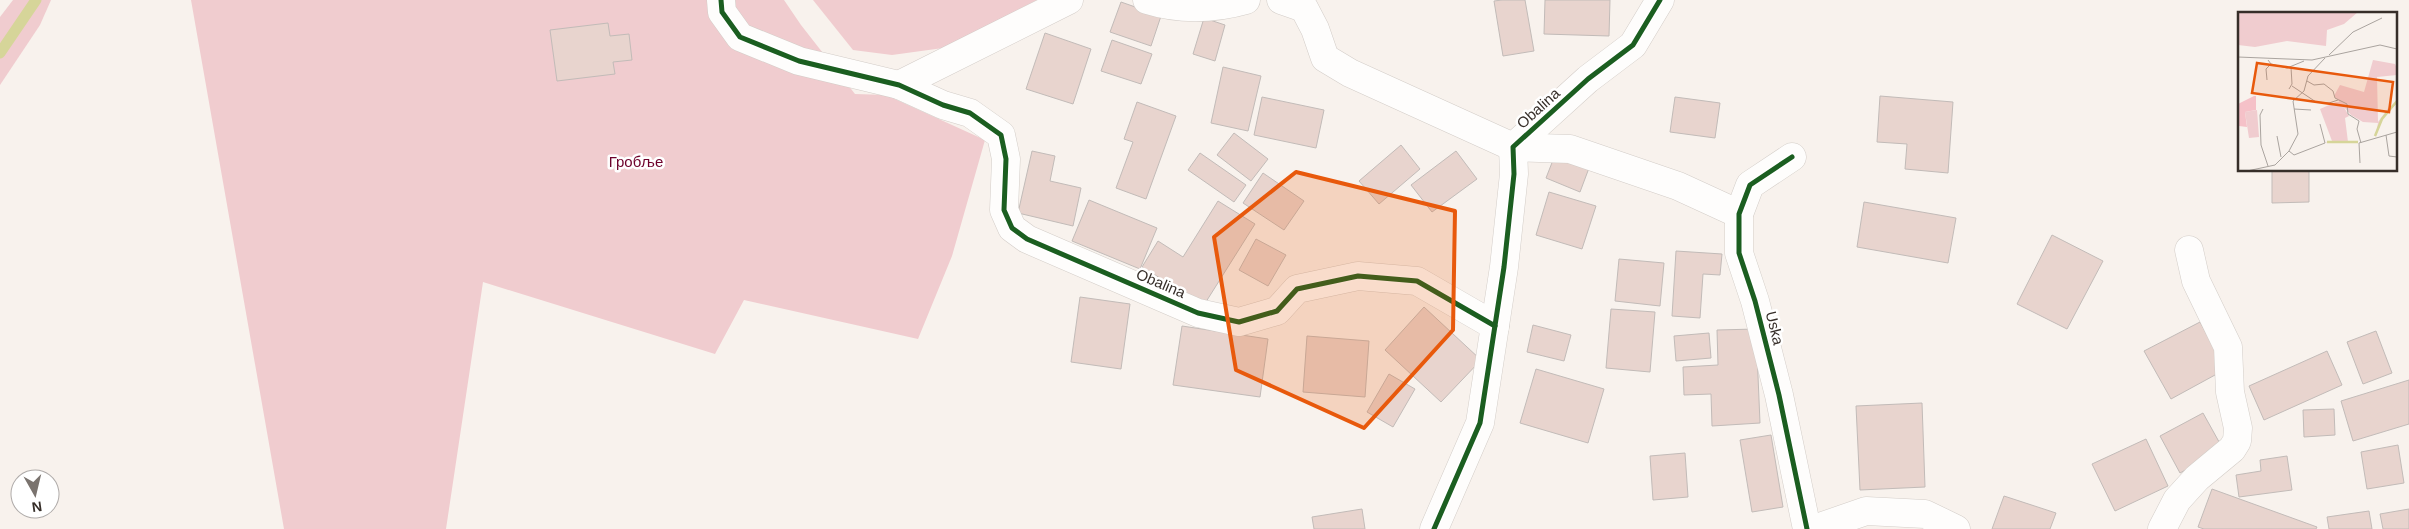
<svg xmlns="http://www.w3.org/2000/svg" width="2409" height="529" viewBox="0 0 2409 529" font-family="Helvetica,sans-serif">
  <rect width="100%" height="100%" fill="#f8f2ed"/>
  <g fill="#f0cccf">
    <path d="M13 0H51L40 25 0 85V17Z"/>
    <path d="M191 0H784L801 25 855 94 886 95 985 140 952 256 918 339 744 300 715 354 483 282 446 529H284Z"/>
    <path d="M813 0H1037L943 48 892 55 853 50Z"/>
  </g>
  <g fill="none" stroke-linecap="round" stroke-linejoin="round">
    <path stroke="#d6d599" stroke-width="11" d="M0 53 36 0"/>
  </g>
  <g fill="#e8d4ce" stroke="#c2bbb8">
    <path d="M1502 0H1525L1534 51 1503 56 1494 1Z"/>
    <path d="M1545 0H1610L1609 36 1544 34Z"/>
    <path d="M1121 2 1161 16 1151 46 1110 32Z"/>
    <path d="M1204 18 1225 25 1215 61 1193 54Z"/>
    <path d="M608 23 610 36 629 34 632 60 613 62 615 74 557 81 550 30Z"/>
    <path d="M1045 33 1091 49 1073 104 1026 89Z"/>
    <path d="M1112 40 1152 54 1141 84 1101 71Z"/>
    <path d="M1223 67 1261 76 1248 131 1211 123Z"/>
    <path d="M1880 96 1953 102 1948 173 1905 169 1907 144 1877 142Z"/>
    <path d="M1262 97 1324 110 1316 148 1254 135Z"/>
    <path d="M1675 97 1720 103 1715 138 1670 132Z"/>
    <path d="M1137 102 1176 116 1146 199 1116 188 1133 142 1124 139Z"/>
    <path d="M1234 133 1268 159 1251 181 1217 155Z"/>
    <path d="M1401 145 1420 169 1379 204 1359 181Z"/>
    <path d="M1032 151 1055 156 1050 181 1081 188 1073 226 1018 213Z"/>
    <path d="M1456 151 1477 179 1432 212 1411 185Z"/>
    <path d="M1200 153 1246 185 1234 202 1188 170Z"/>
    <path d="M1555 155 1589 168 1580 192 1546 178Z"/>
    <path d="M2272 170H2309V202L2272 203Z"/>
    <path d="M1263 173 1304 201 1284 230 1243 203Z"/>
    <path d="M1549 192 1596 206 1582 249 1536 235Z"/>
    <path d="M1089 200 1157 228 1140 269 1072 241Z"/>
    <path d="M1218 201 1255 224 1204 305 1142 267 1158 241 1183 257Z"/>
    <path d="M1864 202 1956 218 1948 263 1857 247Z"/>
    <path d="M2052 235 2103 261 2067 329 2017 304Z"/>
    <path d="M1256 239 1286 255 1268 286 1239 270Z"/>
    <path d="M1676 251 1722 254 1720 275 1703 274 1700 318 1672 316Z"/>
    <path d="M1619 259 1664 263 1660 306 1615 301Z"/>
    <path d="M1080 297 1130 304 1121 369 1071 362Z"/>
    <path d="M1424 307 1481 360 1441 402 1385 350Z"/>
    <path d="M1611 309 1655 312 1650 372 1606 368Z"/>
    <path d="M2200 322 2226 369 2171 399 2144 351Z"/>
    <path d="M1533 325 1571 335 1564 361 1527 352Z"/>
    <path d="M1182 326 1268 339 1260 397 1173 385Z"/>
    <path d="M1756 329 1760 423 1712 426 1711 394 1684 395 1683 367 1718 365 1717 330Z"/>
    <path d="M2376 331 2392 373 2363 384 2347 342Z"/>
    <path d="M1709 333 1711 358 1676 361 1674 336Z"/>
    <path d="M1307 336 1369 341 1365 397 1303 392Z"/>
    <path d="M2327 351 2342 385 2264 420 2249 386Z"/>
    <path d="M1536 369 1604 389 1588 443 1520 423Z"/>
    <path d="M1389 374 1415 389 1393 427 1367 412Z"/>
    <path d="M2409 380V424L2353 441 2341 401Z"/>
    <path d="M1922 403 1925 487 1860 490 1856 406Z"/>
    <path d="M2334 409 2335 435 2304 437 2303 410Z"/>
    <path d="M2203 413 2223 449 2180 473 2160 436Z"/>
    <path d="M1771 435 1783 507 1752 512 1740 440Z"/>
    <path d="M2146 439 2168 486 2115 511 2092 464Z"/>
    <path d="M2398 445 2404 483 2367 489 2361 452Z"/>
    <path d="M1685 453 1688 497 1653 500 1650 456Z"/>
    <path d="M2287 456 2292 490 2239 497 2236 475 2261 471 2260 460Z"/>
    <path d="M2212 489 2317 527 2316 529H2204L2198 527Z"/>
    <path d="M2004 496 2056 513 2050 529H1992Z"/>
    <path d="M1362 509 1365 529H1314L1312 517Z"/>
    <path d="M2409 509V529H2383L2380 514Z"/>
    <path d="M2369 511 2372 529H2329L2327 517Z"/>
  </g>
  <g fill="none" stroke-linecap="round" stroke-linejoin="round">
    <defs>
      <g id="minor">
        <path d="M721 0 722 12 740 37 799 61 899 85 943 105 970 113 1001 135 1006 159 1004 210 1012 228 1027 239 1198 313 1239 322 1277 311 1297 289 1358 276 1417 281 1495 326"/>
        <path d="M1147 0C1179 10 1214 9 1246 0"/>
        <path d="M1281 0 1304 8 1315 29 1325 58 1350 73 1513 147 1570 149 1678 186 1739 214"/>
        <path d="M899 85 1069 0"/>
        <path d="M1792 157 1750 185 1739 214V253L1755 301 1779 395 1807 529"/>
        <path d="M1434 529 1480 423 1504 267 1514 174 1513 147 1588 79 1633 45 1660 0"/>
        <path d="M1814 529 1866 511 1925 514 1956 529"/>
        <path d="M2162 529 2177 500 2197 478 2232 449 2237 441 2238 428 2230 392 2228 347 2196 281 2189 250"/>
      </g>
    </defs>
    <use href="#minor" stroke="#d3cdc8" stroke-width="29"/>
    <use href="#minor" stroke="#fefdfc" stroke-width="28"/>
    <defs>
      <g id="cycleway">
        <path d="M721 0 722 12 740 37 799 61 899 85 943 105 970 113 1001 135 1006 159 1004 210 1012 228 1027 239 1198 313 1239 322 1277 311 1297 289 1358 276 1417 281 1495 326"/>
        <path d="M1792 157 1750 185 1739 214V253L1755 301 1779 395 1807 529"/>
        <path d="M1434 529 1480 423 1504 267 1514 174 1513 147 1588 79 1633 45 1660 0"/>
      </g>
    </defs>
    <use href="#cycleway" stroke="#fff" stroke-width="8"/>
    <use href="#cycleway" stroke="#1b5e20" stroke-width="5"/>
  </g>
  <path fill="#e8590c" fill-opacity="0.2" stroke="#e8590c" stroke-width="4" stroke-linejoin="round" d="M1296 172 1455 211 1453 330 1364 428 1236 370 1214 237Z"/>
  <g text-anchor="middle" dominant-baseline="central" stroke-width="5" stroke-linejoin="round" paint-order="stroke">
    <g font-size="15" fill="#362e29" stroke="#fff">
      <text transform="translate(1538 108) rotate(-42)">Obalina</text>
      <text transform="translate(1161 283) rotate(23)">Obalina</text>
      <text transform="translate(1775 328) rotate(76)">Uska</text>
    </g>
    <g font-size="15" fill="#6d002b" stroke="#fff">
      <text x="636" y="161">Гробље</text>
    </g>
  </g>
  <g transform="translate(2238 12)">
    <rect width="159" height="159" fill="#f8f2ed"/>
    <path d="M0 0H120L106 12 89 18 88 34 49 29 17 35 0 33ZM135 48 157 52 159 56V63L139 65 140 110 151 95 159 91 145 105 137 126 140 111 125 110 113 103 96 84 102 73 126 80ZM98 90H103L111 104 107 106 110 130H122L87 131 94 129 82 97ZM19 98 21 125 11 126 7 100Z" fill="#f0cccf"/>
    <path d="M16 84H18V98L7 100 9 115 1 114 0 92Z" fill="#f5c1c8"/>
    <path fill="none" stroke="#d6d599" stroke-width="2.5" d="M137 124 144 107 159 89M89 130H120"/>
    <path fill="none" stroke="#aaa49f" stroke-width="1" d="M91 43 115 20 144 6M0 45 74 48 142 33 159 37M30 48 33 52 49 56 66 49M29 68 28 57 33 52M69 69 76 73 86 72 95 79 97 86 109 92 110 102 121 109 119 117 123 131M54 74 78 90 91 91 100 88M51 77 54 72 53 55M25 97 22 103 23 133 30 154M56 97 73 98M148 123 151 144 159 145M39 124 43 145M51 139 56 143 87 131 82 112M122 151 121 131 159 120M9 159 37 153 51 139 60 122 55 89 66 79 70 64 87 46"/>
    <path fill="#e8590c" fill-opacity="0.15" stroke="#e8590c" stroke-width="2.5" d="M19 51 155 70 151 100 14 81Z"/>
    <rect width="159" height="159" fill="none" stroke="#362e29" stroke-width="2.5"/>
  </g>
  <g transform="translate(35 494) rotate(172)"><circle r="24" fill="#ffffff" stroke="#afaba9"/>
  <path d="M0-4L9 19L0 12L-9 19Z" fill="#7a736e"/>
  <text y="-8" font-size="14" font-weight="bold" text-anchor="middle" fill="#362e29">N</text>
  </g>
</svg>
